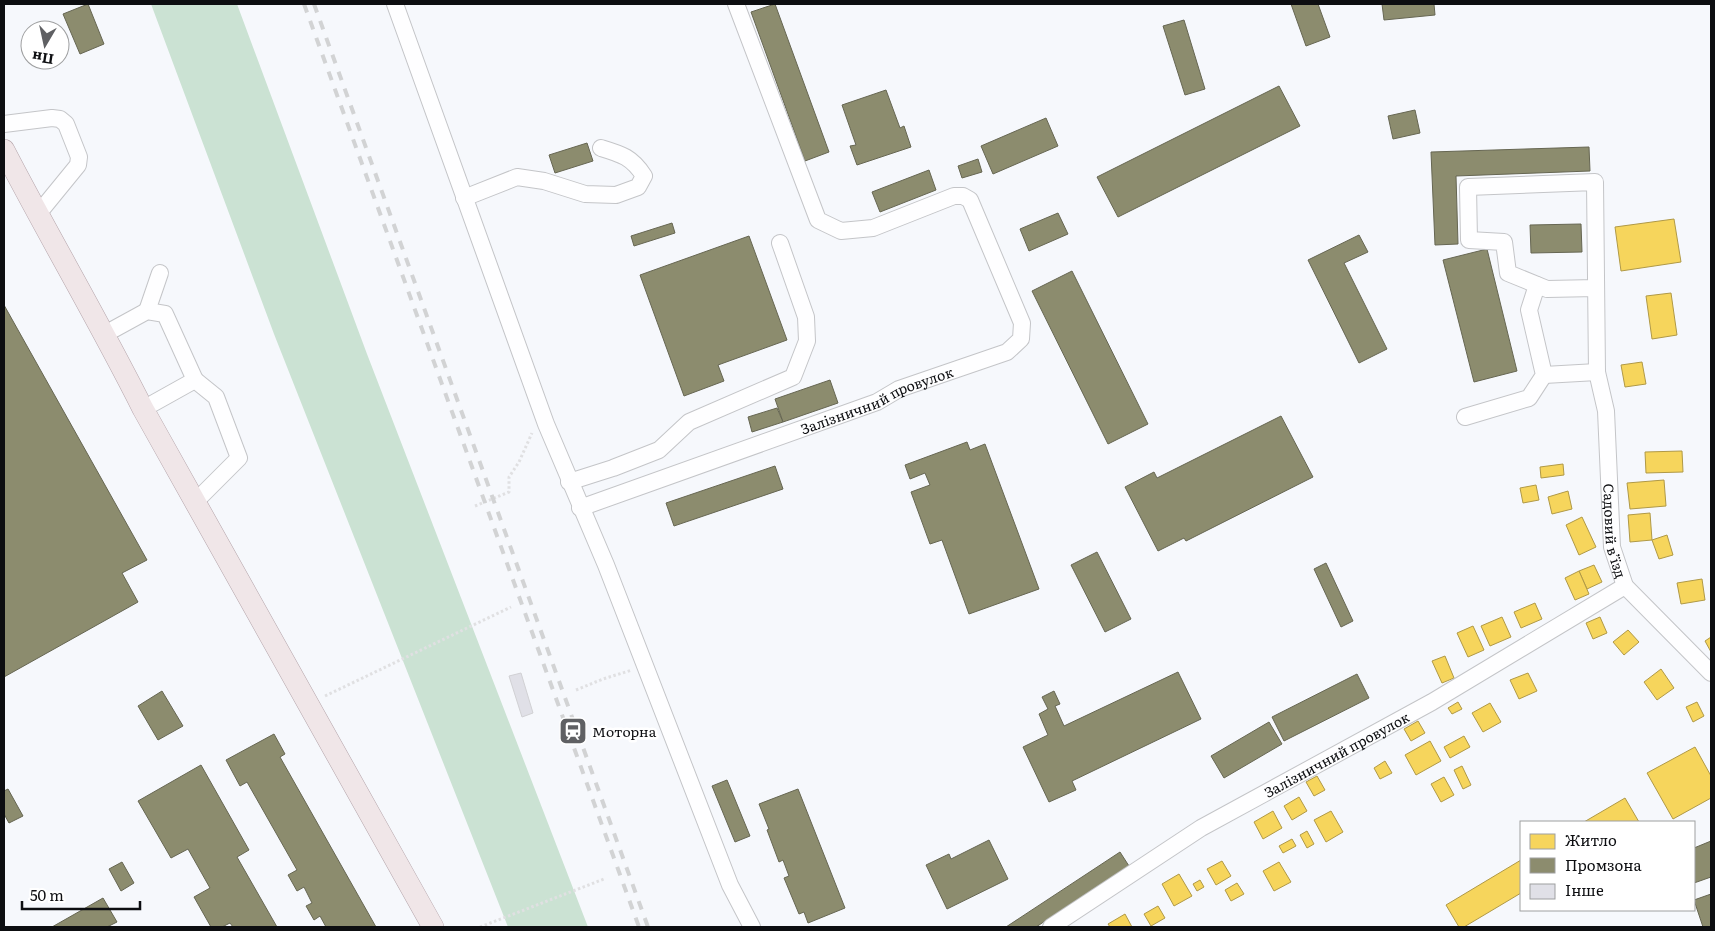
<svg xmlns="http://www.w3.org/2000/svg" width="1715" height="931" viewBox="0 0 1715 931" font-family="Literata,serif">
  <rect width="100%" height="100%" fill="#f6f8fc"/>
  <path fill="#cbe2d3" d="M151 4H237L367 354 588 927H508L274 334Z"/>
  <g fill="#f6d55c" stroke="#b09946">
    <path d="M1674 219 1681 262 1621 271 1615 227Z"/>
    <path d="M1671 293 1677 335 1652 339 1646 296Z"/>
    <path d="M1642 362 1646 384 1625 387 1621 365Z"/>
    <path d="M1682 451 1683 472 1646 473 1645 452Z"/>
    <path d="M1563 464 1564 475 1541 478 1540 467Z"/>
    <path d="M1664 480 1666 506 1630 509 1627 483Z"/>
    <path d="M1536 485 1539 500 1523 503 1520 488Z"/>
    <path d="M1568 491 1572 509 1552 514 1548 497Z"/>
    <path d="M1650 513 1652 540 1630 542 1628 515Z"/>
    <path d="M1582 517 1596 547 1579 555 1566 525Z"/>
    <path d="M1667 535 1673 555 1659 559 1652 540Z"/>
    <path d="M1594 565 1602 582 1587 589 1579 571Z"/>
    <path d="M1579 571 1589 594 1575 600 1565 578Z"/>
    <path d="M1702 579 1705 600 1681 604 1677 583Z"/>
    <path d="M1535 603 1542 619 1521 628 1514 612Z"/>
    <path d="M1502 617 1511 637 1490 646 1481 626Z"/>
    <path d="M1600 617 1607 633 1593 639 1586 623Z"/>
    <path d="M1473 626 1484 650 1468 657 1457 633Z"/>
    <path d="M1628 630 1639 642 1624 655 1613 642Z"/>
    <path d="M1711 637V652L1705 641Z"/>
    <path d="M1445 656 1454 678 1442 683 1432 661Z"/>
    <path d="M1661 669 1674 688 1657 700 1644 682Z"/>
    <path d="M1528 673 1537 691 1519 699 1510 680Z"/>
    <path d="M1458 702 1462 709 1452 714 1448 708Z"/>
    <path d="M1697 702 1704 716 1693 722 1686 707Z"/>
    <path d="M1490 703 1501 722 1483 732 1472 713Z"/>
    <path d="M1418 721 1425 733 1411 741 1404 729Z"/>
    <path d="M1464 736 1470 747 1450 758 1444 747Z"/>
    <path d="M1430 741 1441 761 1416 775 1405 755Z"/>
    <path d="M1695 747 1711 776V798L1673 819 1647 773Z"/>
    <path d="M1385 761 1392 773 1380 779 1374 768Z"/>
    <path d="M1462 766 1471 785 1463 789 1454 770Z"/>
    <path d="M1317 776 1325 790 1314 796 1306 782Z"/>
    <path d="M1444 777 1454 795 1441 802 1431 784Z"/>
    <path d="M1299 797 1307 811 1292 820 1284 806Z"/>
    <path d="M1625 798 1639 822H1584Z"/>
    <path d="M1273 811 1282 828 1263 839 1254 822Z"/>
    <path d="M1331 811 1343 832 1326 842 1314 820Z"/>
    <path d="M1307 831 1314 844 1307 848 1300 835Z"/>
    <path d="M1292 839 1296 846 1283 853 1279 846Z"/>
    <path d="M1521 860V893L1464 927H1459L1446 905Z"/>
    <path d="M1222 861 1231 876 1216 885 1207 869Z"/>
    <path d="M1279 862 1291 882 1274 891 1263 871Z"/>
    <path d="M1179 874 1192 896 1174 906 1162 884Z"/>
    <path d="M1200 880 1204 887 1197 891 1193 884Z"/>
    <path d="M1237 883 1244 894 1231 901 1225 890Z"/>
    <path d="M1158 906 1165 918 1151 926 1144 914Z"/>
    <path d="M1125 914 1132 927H1110L1108 924Z"/>
  </g>
  <g fill="#8c8c6e" stroke="#666652">
    <path d="M88 4 104 44 80 54 63 14Z"/>
    <path d="M775 4 829 152 805 161 751 12Z"/>
    <path d="M1291 4H1318L1330 37 1306 46Z"/>
    <path d="M1382 4H1434L1435 15 1384 20Z"/>
    <path d="M1184 20 1205 89 1185 95 1163 26Z"/>
    <path d="M1279 86 1300 126 1118 217 1097 177Z"/>
    <path d="M886 90 900 128 904 126 911 147 857 165 850 146 856 145 842 105Z"/>
    <path d="M1415 110 1420 133 1393 139 1388 116Z"/>
    <path d="M1046 118 1058 146 993 174 981 146Z"/>
    <path d="M587 143 593 161 555 173 549 155Z"/>
    <path d="M1589 147 1590 171 1456 176 1458 244 1435 245 1431 152Z"/>
    <path d="M978 159 982 172 962 178 958 166Z"/>
    <path d="M929 170 936 190 880 212 872 192Z"/>
    <path d="M1058 213 1068 234 1029 251 1020 229Z"/>
    <path d="M672 223 675 233 634 246 631 236Z"/>
    <path d="M1581 224 1582 252 1531 253 1530 225Z"/>
    <path d="M1359 235 1368 252 1344 263 1387 349 1359 363 1308 260Z"/>
    <path d="M749 236 787 340 718 365 724 381 684 396 640 275Z"/>
    <path d="M1487 249 1517 371 1474 382 1443 260Z"/>
    <path d="M1072 271 1148 424 1108 444 1032 291Z"/>
    <path d="M4 305 147 560 122 573 138 602 4 677Z"/>
    <path d="M830 380 838 403 783 422 775 399Z"/>
    <path d="M777 408 783 422 752 432 748 417Z"/>
    <path d="M1281 416 1313 477 1186 541 1184 538 1158 551 1125 487 1154 472 1157 478Z"/>
    <path d="M967 442 970 450 985 444 1039 589 969 614 942 540 930 544 911 492 930 485 925 473 910 479 905 465Z"/>
    <path d="M775 466 783 489 674 526 666 503Z"/>
    <path d="M1097 552 1131 619 1105 632 1071 565Z"/>
    <path d="M1326 563 1353 621 1341 627 1314 569Z"/>
    <path d="M1178 672 1201 719 1072 781 1076 790 1049 802 1023 747 1048 735 1039 714 1048 709 1042 697 1054 691 1060 704 1055 706 1064 726Z"/>
    <path d="M1357 674 1369 698 1284 741 1272 717Z"/>
    <path d="M162 691 183 726 158 740 138 706Z"/>
    <path d="M1269 722 1282 744 1224 778 1211 756Z"/>
    <path d="M274 734 285 754 280 757 376 927H378H326L320 916 314 920 306 906 312 903 304 887 297 891 288 875 297 870 247 782 240 786 226 760Z"/>
    <path d="M201 765 249 850 237 857 277 927H233L230 923 222 927H211L194 897 210 888 188 849 171 858 138 801Z"/>
    <path d="M727 780 750 836 735 842 712 786Z"/>
    <path d="M8 789 23 816 9 823 4 814V791Z"/>
    <path d="M798 789 845 908 808 923 804 912 799 914 784 878 789 876 783 860 779 862 767 830 769 829 759 804Z"/>
    <path d="M989 840 1008 879 947 909 926 865 949 854 951 859Z"/>
    <path d="M1711 841V877L1694 883V848Z"/>
    <path d="M1120 852 1129 866 1036 927H1006Z"/>
    <path d="M122 862 134 883 121 891 109 869Z"/>
    <path d="M1711 894V927H1703L1694 900Z"/>
    <path d="M103 898 117 922 107 927H52Z"/>
  </g>
  <path fill="#e0e0e7" stroke="#d1d1d4" d="M521 673 533 713 522 717 509 676Z"/>
  <g fill="none" stroke-linecap="round" stroke-linejoin="round">
    <defs>
      <g id="minor">
        <path d="M395 4 546 424 606 565 730 885 752 927"/>
        <path d="M4 124 52 118 60 119 66 124 79 157 78 165 38 214"/>
        <path d="M464 198 517 177 544 181 585 194 616 195 638 187 644 176C632 157 621 154 601 148"/>
        <path id="s1" d="M1596 288 1547 289 1508 273 1504 242 1469 240 1468 187 1595 182 1597 372 1606 411 1612 547 1625 586 1711 673"/>
        <path d="M147 311 160 273"/>
        <path d="M105 334 147 311 165 314 195 380"/>
        <path d="M1544 375 1597 372"/>
        <path d="M143 409 195 380 216 397 239 458 196 501"/>
        <path d="M1465 417 1529 398 1544 375 1529 310 1537 285"/>
        <path d="M569 482 613 468 659 450 689 422 793 377 807 341 806 317 780 243"/>
        <path id="s2" d="M580 508 877 402 899 389 1007 352 1021 339 1022 323 970 200 963 196H954L873 228 841 231 818 220 736 4"/>
        <path id="s3" d="M1051 927 1201 828 1432 702 1625 586"/>
      </g>
      <path id="major" d="M4 150C49 237 99 321 143 409L433 927"/>
    </defs>
    <use href="#minor" stroke="#c4c5c8" stroke-width="18"/>
    <use href="#major" stroke="#b4a4aa" stroke-width="22"/>
    <g stroke="#e0e0e2" stroke-width="3" stroke-dasharray="2.5 2.5" stroke-linecap="butt">
      <path d="M475 506 509 492V477L519 462 532 433"/>
      <path d="M576 690 603 679 632 670"/>
      <path d="M325 696 511 607"/>
      <path d="M480 927 604 879"/>
    </g>
    <use href="#minor" stroke="#fefeff" stroke-width="16"/>
    <use href="#major" stroke="#f0e6e8" stroke-width="21"/>
    <g stroke="#d2d3d4" stroke-width="4" stroke-dasharray="9 9" stroke-linecap="butt">
      <path d="M304 4 639 927"/>
      <path d="M314 4 648 927"/>
    </g>
  </g>
  <defs>
    <symbol id="station-square" viewBox="-11 -11 22 22"><rect x="-9" y="-9" width="18" height="18" rx="4" fill="#5f6063" stroke="#fff"/><path d="M-3-6H3Q5-6 5-4V2Q5 4 3 4L4.5 6H3L1.5 4h-3L-3 6H-4.5L-3 4Q-5 4-5 2V-4Q-5-6-3-6ZM-3.5-4v3h7v-3ZM-3.5 1v1.5H-2V1ZM2 1v1.5H3.5V1Z" fill="#fff"/></symbol>
  </defs>
  <g fill-rule="evenodd">
    <use href="#station-square" x="557" y="715" width="32" height="32"/>
  </g>
  <g text-anchor="middle" dominant-baseline="central" stroke-width="5" stroke-linejoin="round" paint-order="stroke">
    <g font-size="14" fill="#0d0e11" stroke="#fff">
      <text stroke="none"><textPath href="#s2" startOffset="316">Залізничний провулок</textPath></text>
      <text stroke="none"><textPath href="#s1" startOffset="688">Садовий в’їзд</textPath></text>
      <text stroke="none"><textPath href="#s3" startOffset="334">Залізничний провулок</textPath></text>
    </g>
    <g font-size="14" fill="#0d0e11" stroke="#fff" text-anchor="start">
      <text x="592" y="731">Моторна</text>
    </g>
  </g>
  <rect width="1715" height="931" fill="none" stroke="#0d0e11" stroke-width="10"/>
  <rect x="1520" y="821" width="175" height="90" fill="#ffffff" stroke="#9e9fa0"/>
  <rect x="1530" y="834" width="25" height="15" fill="#f6d55c" stroke="#9e9fa0"/>
  <text x="1565" y="846" font-size="15" fill="#0d0e11">Житло</text>
  <rect x="1530" y="858" width="25" height="15" fill="#8c8c6e" stroke="#9e9fa0"/>
  <text x="1565" y="871" font-size="15" fill="#0d0e11">Промзона</text>
  <rect x="1530" y="884" width="25" height="15" fill="#e0e0e7" stroke="#9e9fa0"/>
  <text x="1565" y="896" font-size="15" fill="#0d0e11">Інше</text>
  <g transform="translate(45 45) rotate(189)"><circle r="24" fill="#ffffff" stroke="#9e9fa0"/>
  <path d="M0-4L9 19L0 12L-9 19Z" fill="#5f6063"/>
  <text y="-8" font-size="14" font-weight="bold" text-anchor="middle" fill="#0d0e11">Пн</text>
  </g>
  <path d="M22 901v8h118v-8" fill="none" stroke="#0d0e11" stroke-width="2.5"/>
  <text x="30" y="901" font-size="15" fill="#0d0e11" stroke="#ffffff" stroke-width="4" paint-order="stroke">50 m</text>
</svg>
